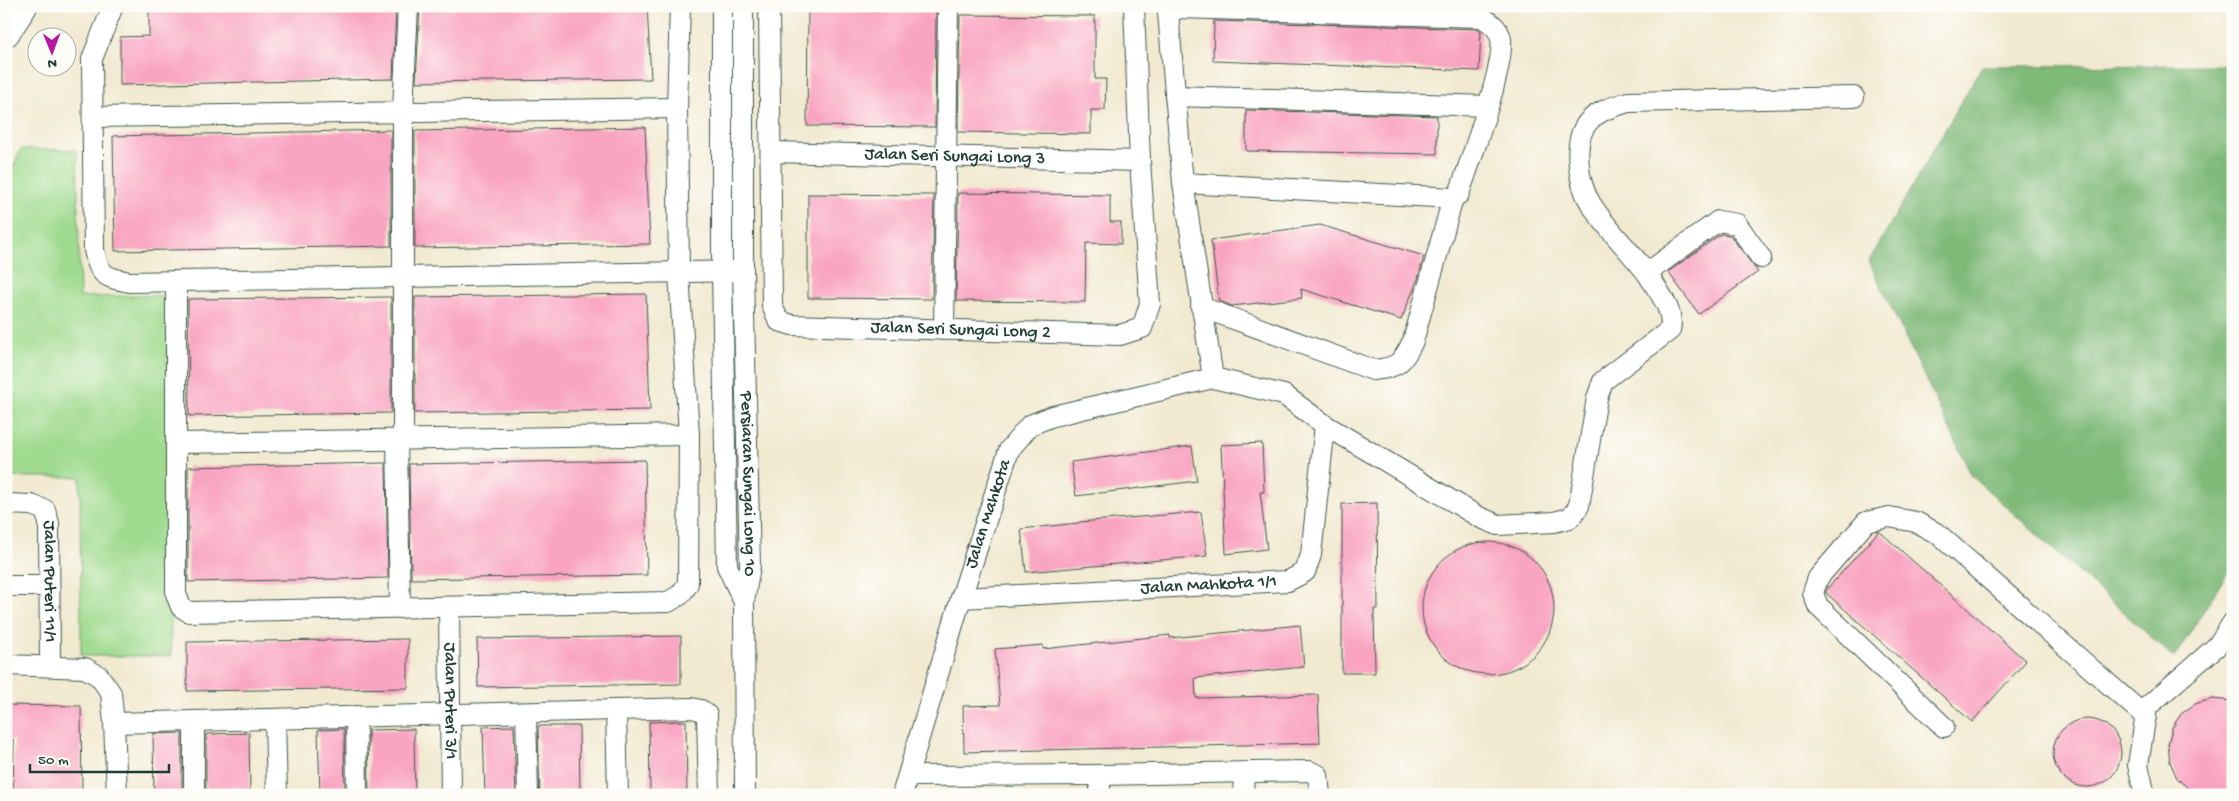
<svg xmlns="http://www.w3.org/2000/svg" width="2239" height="801" viewBox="0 0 2239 801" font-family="'Gochi Hand',sans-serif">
  <rect width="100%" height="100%" fill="#fdfcf7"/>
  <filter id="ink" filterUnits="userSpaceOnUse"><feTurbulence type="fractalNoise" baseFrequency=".02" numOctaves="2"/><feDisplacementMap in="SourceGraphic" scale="10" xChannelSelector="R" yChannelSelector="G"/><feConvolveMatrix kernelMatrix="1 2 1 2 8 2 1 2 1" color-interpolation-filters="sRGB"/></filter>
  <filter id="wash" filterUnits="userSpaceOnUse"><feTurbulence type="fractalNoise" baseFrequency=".0096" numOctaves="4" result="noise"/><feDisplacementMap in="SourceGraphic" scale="20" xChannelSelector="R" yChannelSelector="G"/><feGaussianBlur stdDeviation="1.12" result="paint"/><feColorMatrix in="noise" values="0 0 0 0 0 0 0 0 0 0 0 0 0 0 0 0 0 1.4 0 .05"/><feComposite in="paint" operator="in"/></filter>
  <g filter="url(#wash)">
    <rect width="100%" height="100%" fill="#f1e9d0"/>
    <path fill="#9fda8e" stroke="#5f8c61" d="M21 149 77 150 80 297 168 295 171 656H81L80 477H6V183Z"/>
    <path fill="#7fba79" stroke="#4f7c56" d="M2233 65V564L2174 658 1972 476 1869 261 1982 66Z"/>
    <g id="blocks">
      <g fill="#f9a5c2">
        <path d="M149 6H396L393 79 120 85V37L149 36Z"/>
        <path d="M420 6H647L651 79 416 82Z"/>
        <path d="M808 10 936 11 935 127 807 126Z"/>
        <path d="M960 15 1095 16V79H1106L1105 110H1091V134L958 132Z"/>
        <path d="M1214 21 1479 29 1481 31 1479 71 1213 61Z"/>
        <path d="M1246 110 1437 116V154L1246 151Z"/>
        <path d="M645 127 650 244 415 248V131Z"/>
        <path d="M391 130V246L115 251 113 136Z"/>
        <path d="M958 193 1110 195V222H1121V244L1086 243 1085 302 956 301Z"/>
        <path d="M808 194 934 195 932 299 808 298Z"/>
        <path d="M1320 225 1424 256 1418 279 1401 320 1301 289 1302 298 1232 306 1219 301 1211 240Z"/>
        <path d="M1721 234 1730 235 1758 272 1699 314 1668 272Z"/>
        <path d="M646 294 650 410 415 413V297Z"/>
        <path d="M391 297V413L189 416 188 299Z"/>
        <path d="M1262 443 1264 492H1260L1267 549 1226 554 1221 445Z"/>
        <path d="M1192 446 1197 481 1076 496 1071 462Z"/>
        <path d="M645 460 647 575 411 579 409 464Z"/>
        <path d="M386 463 388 578 188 582V467Z"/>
        <path d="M1377 503 1378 609H1374L1375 673H1342V504Z"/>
        <path d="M1201 512 1207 556 1026 572 1021 529 1079 523V522Z"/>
        <path d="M1879 531 2026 661 1972 722 1826 593V590Z"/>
        <circle cx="1488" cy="608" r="66"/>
        <path d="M1300 625 1304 667 1195 678 1196 698 1318 695 1320 743 964 752 963 706 1000 705 995 649 1043 645V649L1170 635V638Z"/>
        <path d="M681 636V684L478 687 477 639Z"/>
        <path d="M408 639V688L187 691V642Z"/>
        <path d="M2212 699 2233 701V795H2201L2190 790 2177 778 2170 762 2168 745 2172 728 2181 714 2195 704Z"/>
        <path d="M6 705 81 706 82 795H13L14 740H6Z"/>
        <circle cx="2087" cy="753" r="34"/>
        <path d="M686 721 687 795H650L649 722Z"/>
        <path d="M514 726 516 795H485L483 727Z"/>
        <path d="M538 726H579L580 795H540Z"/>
        <path d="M344 729 345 795H320L318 730Z"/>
        <path d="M414 729 415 795H369L368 730Z"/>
        <path d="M182 733V795H154L153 734Z"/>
        <path d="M249 733 250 795H206V734Z"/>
      </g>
    </g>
  </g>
  <g filter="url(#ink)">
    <use href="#blocks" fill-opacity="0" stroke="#3e574b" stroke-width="1"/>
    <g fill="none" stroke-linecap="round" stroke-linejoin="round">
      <defs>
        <g id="minor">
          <path d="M113 6 92 59 94 250C100 276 104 277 129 282L743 271"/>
          <path d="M722 6V271L727 566 744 602"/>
          <path id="s1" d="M743 6V271L750 566 744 602 745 795"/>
          <path id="s2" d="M769 6 772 306 779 321 792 325 1120 335 1142 328 1150 304 1140 161 1134 6"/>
          <path d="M1175 96 1488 106"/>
          <path d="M93 117 677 108"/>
          <path id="s3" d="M771 152 1140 161"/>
          <path d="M1183 183 1453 198 1459 194C1468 166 1509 58 1500 35 1496 26 1490 22 1481 17L1180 8 1168 13 1183 183 1213 378"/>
          <path d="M1647 273C1629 250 1606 228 1591 204 1578 184 1571 138 1590 120 1600 110 1615 106 1628 102L1854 97"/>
          <path d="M176 281V594L181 607 189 612 668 602 680 595 688 584 689 435 679 273 677 108 680 6"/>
          <path d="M1201 307 1373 370C1398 368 1402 363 1413 341L1453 198"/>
          <path d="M944 330 948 6"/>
          <path d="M397 440 400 608"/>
          <path d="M403 440V111L408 6"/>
          <path d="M177 443 689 435"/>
          <path id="s4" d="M6 504 31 505 45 510 49 523 50 666"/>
          <path d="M6 586H49"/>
          <path id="s5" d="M961 598 1288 581 1305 572 1311 555 1325 425"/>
          <path id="s6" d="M449 607 451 795"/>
          <path d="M6 665 85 668 99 676 111 693 114 723 117 795"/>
          <path d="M616 710 618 795"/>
          <path d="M526 713 528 795"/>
          <path d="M356 716 357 795"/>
          <path d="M275 719 277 795"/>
          <path d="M194 722V795"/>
          <path d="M114 723 691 708 701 710 707 715 709 795"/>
          <path d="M1944 727 1818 606 1813 593 1818 578 1866 522 1889 517 1916 522 1938 534 2146 717"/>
          <path d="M909 776 1100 775 1309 771 1318 775 1320 795"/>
          <path id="s7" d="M902 795 961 598 1009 450 1030 425 1053 416 1213 378 1284 395 1325 425 1479 517 1498 525 1554 522 1570 518 1579 506 1597 398 1603 381 1670 330C1675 310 1657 290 1647 273L1718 221 1737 224 1761 258"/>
          <path d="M1100 795V775"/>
          <path d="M1243 795 1244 773"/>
          <path d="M2145 795 2138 765 2147 707 2217 646 2233 622"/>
        </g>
        <path id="highway" d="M6 32 23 6"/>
      </defs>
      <use href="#minor" stroke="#3e574b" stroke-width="22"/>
      <use href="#highway" stroke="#3e574b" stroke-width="30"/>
      <use href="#minor" stroke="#fff" stroke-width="20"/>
      <use href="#highway" stroke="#fff" stroke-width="28"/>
    </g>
  </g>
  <g text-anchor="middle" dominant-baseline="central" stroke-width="4.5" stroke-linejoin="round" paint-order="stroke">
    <g font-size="18" fill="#1f3d34" stroke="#fdfcf7">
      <text stroke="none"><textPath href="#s3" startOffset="184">Jalan Seri Sungai Long 3</textPath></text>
      <text stroke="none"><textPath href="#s2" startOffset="499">Jalan Seri Sungai Long 2</textPath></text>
      <text stroke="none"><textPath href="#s1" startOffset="478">Persiaran Sungai Long 10</textPath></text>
      <text stroke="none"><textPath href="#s7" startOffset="294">Jalan Mahkota</textPath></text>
      <text stroke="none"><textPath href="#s4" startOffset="112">Jalan Puteri 11/1</textPath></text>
      <text stroke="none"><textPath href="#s5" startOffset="248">Jalan Mahkota 1/1</textPath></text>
      <text stroke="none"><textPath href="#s6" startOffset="94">Jalan Puteri 3/1</textPath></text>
    </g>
  </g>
  <rect width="2239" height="801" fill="none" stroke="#fdfcf7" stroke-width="25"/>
  <g transform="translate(52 52) rotate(179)"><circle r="24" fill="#fdfcf7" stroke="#a4b0a9"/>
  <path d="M0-4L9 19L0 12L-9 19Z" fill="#b5179e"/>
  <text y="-8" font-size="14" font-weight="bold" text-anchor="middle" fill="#1f3d34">N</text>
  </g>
  <path d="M30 764v8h139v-8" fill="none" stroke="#1f3d34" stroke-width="2.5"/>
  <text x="38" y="764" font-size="15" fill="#1f3d34" stroke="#fdfcf7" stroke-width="4" paint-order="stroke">50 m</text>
</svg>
